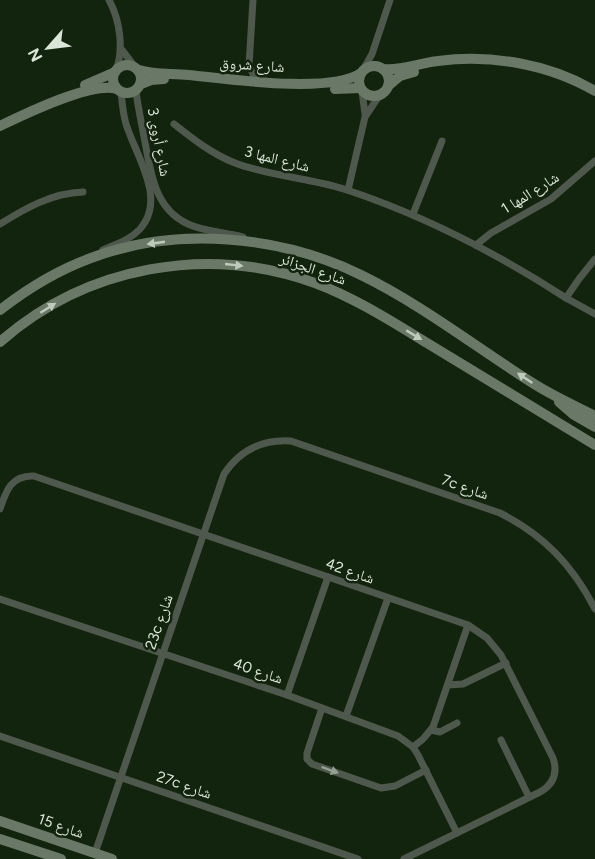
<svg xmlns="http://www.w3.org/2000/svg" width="595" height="859" viewBox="0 0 595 859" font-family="Figtree,'Noto Naskh Arabic',sans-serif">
  <rect width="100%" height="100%" fill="#13240e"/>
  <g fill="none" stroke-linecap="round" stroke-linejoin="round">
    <g stroke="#4f584d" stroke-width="7">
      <path d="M109 0C120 20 124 49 116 70"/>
      <path d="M253 0 249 66 257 82"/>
      <path d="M122 50 135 67"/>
      <path d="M363 70 372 54 390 0"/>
      <path d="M136 91C138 108 142 125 145 142 151 174 155 209 188 224 205 232 225 232 243 237"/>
      <path d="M362 91 365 114"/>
      <path d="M174 124C193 139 212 154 235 163 272 177 313 178 350 191 427 217 498 254 566 298"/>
      <path d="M348 190 365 117 379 96"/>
      <path d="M413 214 442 141"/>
      <path d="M0 224C26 208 52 193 83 192"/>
      <path d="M476 245 491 233 551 199 595 161"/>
      <path d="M103 250C116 244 130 240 140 229 167 199 136 156 126 124 123 114 122 102 121 92"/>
      <path d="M595 259 579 279 566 298 595 314"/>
      <path d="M0 509C6 491 11 475 34 476L468 625 487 638 501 655 553 758C558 773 554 784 540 792L404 859"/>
      <path d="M0 599 287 695 398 736 413 747 418 755 457 833"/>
      <path d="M448 685 463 684 506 663"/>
      <path d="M287 695 328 577"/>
      <path d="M322 708 307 753V759L312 764 381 788 395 786 426 770"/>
      <path d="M346 716 388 598"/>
      <path d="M431 730 440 732 457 723"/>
      <path d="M0 736 358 859"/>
      <path d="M501 740 529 797"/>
      <path d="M413 747 423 739 433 727 468 625"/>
      <path d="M95 853 224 474C240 450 262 439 291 441L500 513C544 535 573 566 595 609"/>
    </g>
    <g stroke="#6a7967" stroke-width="10">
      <circle cx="127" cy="79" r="14"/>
      <circle cx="374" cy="81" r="15"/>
      <path d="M383 69C401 71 419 63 438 61 491 54 549 64 595 91"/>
      <path d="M139 70C155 75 172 73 189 75 228 79 331 94 361 73"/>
      <path d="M141 84 151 80 164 79"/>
      <path d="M85 85 115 72"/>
      <path d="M388 86 400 76 414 72"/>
      <path d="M335 89 360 88"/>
      <path d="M0 126C25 114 92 81 117 89"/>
      <path d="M0 310C27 289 58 270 91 258 176 226 280 235 361 275 419 303 476 347 531 382 551 395 573 405 595 416"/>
      <path d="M0 342C86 266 208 244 315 283 355 298 391 321 427 343 483 377 539 411 595 445"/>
      <path d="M559 402 574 415 595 427"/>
      <path d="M0 821 112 859"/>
      <path d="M0 839 61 859"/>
    </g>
  </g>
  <defs><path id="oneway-solid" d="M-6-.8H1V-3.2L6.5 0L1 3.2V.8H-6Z" transform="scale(1.5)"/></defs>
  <g fill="#becbbb">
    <use href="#oneway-solid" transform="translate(156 243) rotate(172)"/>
    <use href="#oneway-solid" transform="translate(234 265) rotate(6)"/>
    <use href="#oneway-solid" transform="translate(48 308) rotate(-32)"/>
    <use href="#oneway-solid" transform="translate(414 335) rotate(31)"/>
    <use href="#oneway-solid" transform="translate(525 378) rotate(-146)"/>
  </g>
  <use fill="#949f92" href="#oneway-solid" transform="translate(330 770) rotate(20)"/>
  <g text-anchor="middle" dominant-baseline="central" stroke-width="5" stroke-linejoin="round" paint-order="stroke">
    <g font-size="15" fill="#dae6d7" stroke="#13240e">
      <text transform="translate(252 65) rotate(4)">شارع شروق</text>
      <text transform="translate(159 142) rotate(79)">شارع أروى 3</text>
      <text transform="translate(277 159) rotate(14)">شارع المها 3</text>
      <text transform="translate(530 193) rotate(-32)">شارع المها 1</text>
      <text transform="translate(313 269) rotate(19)">شارع الجزائر</text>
      <text transform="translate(465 487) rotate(19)">7c شارع</text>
      <text transform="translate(350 571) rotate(19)">شارع 42</text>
      <text transform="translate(159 622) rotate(-71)">23c شارع</text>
      <text transform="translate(258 671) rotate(19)">شارع 40</text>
      <text transform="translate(184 785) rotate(19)">27c شارع</text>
      <text transform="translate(61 826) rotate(19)">شارع 15</text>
    </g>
  </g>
  <g transform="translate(48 48) rotate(242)" stroke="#13240e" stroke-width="4.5" paint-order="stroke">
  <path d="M0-4.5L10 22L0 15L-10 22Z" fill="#dae6d7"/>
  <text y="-9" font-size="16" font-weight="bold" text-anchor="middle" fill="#dae6d7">N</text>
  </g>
</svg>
